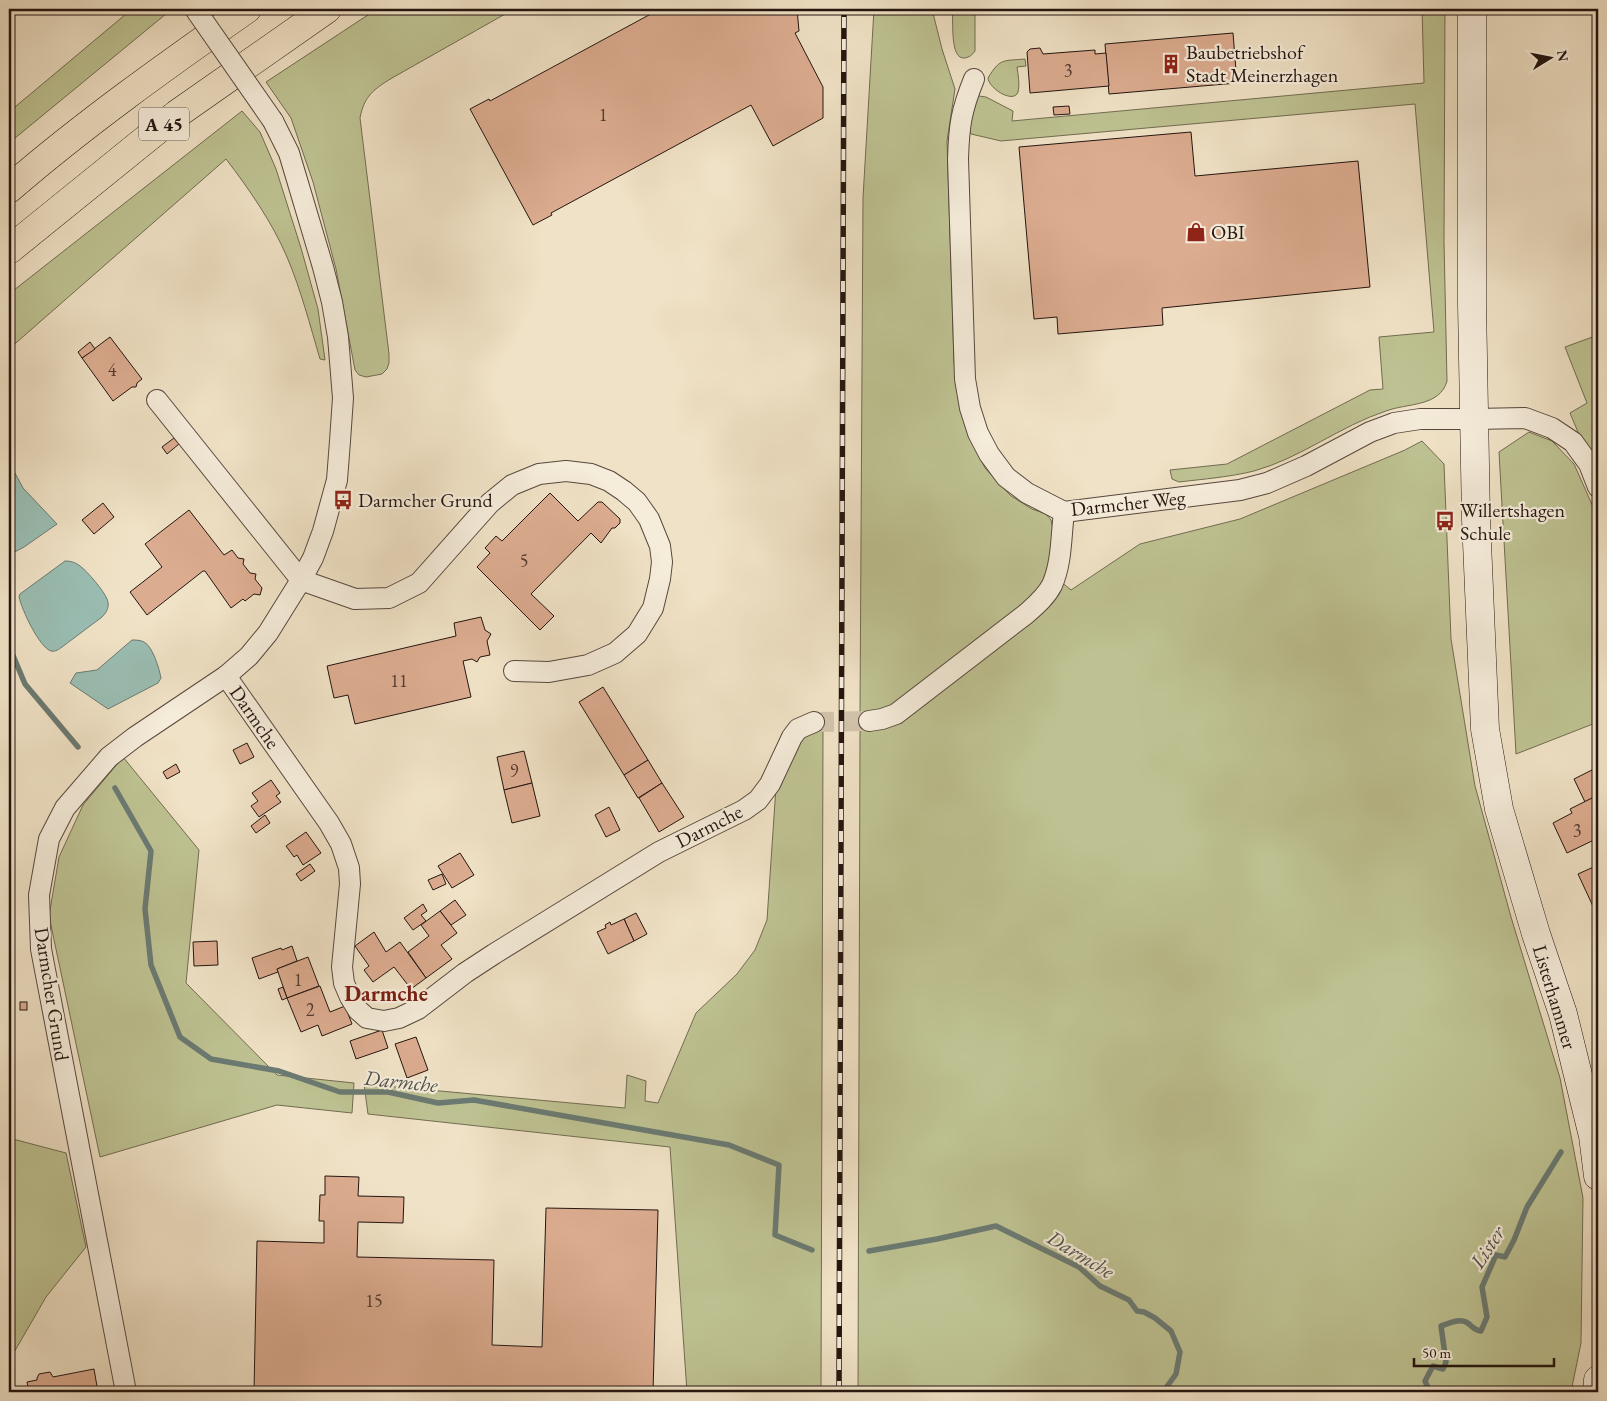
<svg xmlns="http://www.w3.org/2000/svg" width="1607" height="1401" viewBox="0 0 1607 1401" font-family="'EB Garamond',serif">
  <rect width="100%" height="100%" fill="#f0e2c6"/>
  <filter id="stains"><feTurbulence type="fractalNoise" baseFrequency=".004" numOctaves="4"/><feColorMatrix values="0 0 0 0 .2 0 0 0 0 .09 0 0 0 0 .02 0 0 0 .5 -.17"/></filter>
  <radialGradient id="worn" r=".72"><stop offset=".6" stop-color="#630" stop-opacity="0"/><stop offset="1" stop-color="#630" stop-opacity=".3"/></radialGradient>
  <g fill="#bec292" stroke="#716c51">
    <path d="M132 9H172L9 143V112Z"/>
    <path d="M377 9H514L392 78C374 89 364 96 360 118L389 354V363L387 369 382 374 366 377 359 375 355 370 336 269 313 182 291 118 266 82Z"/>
    <path d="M874 9H932L942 49 955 89 947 141 954 361 959 402 970 438 985 468 1011 496 1032 509 1046 514 1051 520 1053 529 1047 580 1034 598 894 707 860 713 863 198Z"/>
    <path d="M952 9H979L981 13H975V51C972 55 970 57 965 58 949 60 954 20 952 9Z"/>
    <path d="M1422 9H1445L1444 242 1447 381C1440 407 1407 403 1386 411 1340 426 1301 458 1254 471 1230 477 1204 479 1179 482L1172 479 1170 470 1227 464 1370 390 1383 389 1379 337 1434 332 1415 104 1001 141 971 134 969 129 974 99 979 96 986 97 1013 111 1012 121 1424 83Z"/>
    <path d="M1025 59 1026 66 1017 67C1018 74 1020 85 1018 92 1014 104 989 89 988 78 1000 58 1003 61 1025 59Z"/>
    <path d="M242 111 260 132 276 169 301 248 318 309 325 360 320 359C310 325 301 290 287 257 272 222 249 189 226 159L9 349V294Z"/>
    <path d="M1598 335V480L1570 413 1587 403 1565 347Z"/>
    <path d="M1529 432 1552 441 1574 464 1598 518V722L1516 754 1499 452Z"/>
    <path d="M1422 441 1444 464 1451 639 1475 786 1511 917 1560 1078 1583 1198 1581 1343 1571 1392H858L860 730 888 727 1060 581 1071 590 1140 544 1240 519 1405 450Z"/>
    <path d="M823 731 821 1392H687L670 1147 368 1114 364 1084 625 1108 627 1075 646 1081 645 1101 658 1103 696 1013 737 974 755 950 767 920 776 787 794 746 810 732Z"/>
    <path d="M123 757 199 850 186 983 277 1075 354 1083 352 1113 277 1105 100 1157 49 916 59 857 83 805Z"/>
    <path d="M9 1138 66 1153 86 1247 46 1297 9 1361Z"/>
  </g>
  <g fill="#9abeb3" stroke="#6b7a72">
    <path d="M9 462 23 488 57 524 24 547 9 555Z"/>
    <path d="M65 561C70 561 75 562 80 566 87 571 104 591 107 599 110 606 107 612 102 617L62 647C59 649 56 652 51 651 39 647 22 610 19 597L20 594Z"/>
    <path d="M132 640C136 640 140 640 144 642 153 647 159 668 161 678L158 683 108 709 70 683 76 673 97 670Z"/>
  </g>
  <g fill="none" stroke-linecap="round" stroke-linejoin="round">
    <g stroke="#6b7a72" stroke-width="5.5">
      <path d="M9 646 25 684 78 747"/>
      <path d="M115 788 151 851 145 909 151 965 180 1037 211 1059 279 1071 340 1092H388L438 1103 474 1100 729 1145 779 1165 775 1235 812 1250"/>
      <path d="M869 1251 937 1239 996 1226 1079 1267 1100 1286 1129 1300 1137 1311 1144 1312 1155 1318 1171 1331 1180 1352 1176 1374 1163 1392"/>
      <path d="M1430 1392 1425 1381 1433 1366 1443 1369 1446 1362 1441 1326C1448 1324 1459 1318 1466 1322 1473 1326 1473 1330 1481 1331L1487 1317 1482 1287 1496 1255 1505 1257 1514 1240 1527 1207 1561 1152"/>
    </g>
  </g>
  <g fill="#dcac90" stroke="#241510">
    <path d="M9 9H22L9 20Z"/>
    <path d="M660 9H797L799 31 795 33 823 87V118L773 146 751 105 551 213 552 215 533 225 470 109 489 99 490 101Z"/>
    <path d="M1233 33 1237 83 1109 94 1105 44Z"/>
    <path d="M1040 48 1043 54 1095 50V54L1106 53 1109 86 1030 93 1027 52 1030 49Z"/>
    <path d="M1069 106 1070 114 1054 115 1053 107Z"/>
    <path d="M1191 132 1195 176 1358 161 1370 287 1162 308 1163 325 1058 334 1057 317 1034 319 1019 147Z"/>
    <path d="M110 337 142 379 137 383 136 387H132L113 401 82 358Z"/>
    <path d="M90 342 95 349 82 358 78 352Z"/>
    <path d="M174 438 179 444 167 454 162 447Z"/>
    <path d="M550 493 578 521 598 502H602L620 519V523L615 528H612L601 543 591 533 531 594 554 616 540 630 477 567 490 553 485 548 496 536 502 541Z"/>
    <path d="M103 503 114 517 94 534 82 520Z"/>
    <path d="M189 510 224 555 232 550 238 558 244 559 243 564 250 573 256 574 255 579 262 588 260 595 254 594 245 601 243 599 231 608 205 571H203L147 615 130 592 162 567 145 544Z"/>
    <path d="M481 617 485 630 491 634 487 641 490 655 480 657 477 662 472 659 463 661 471 697 355 724 348 695 334 698 327 666 456 636 454 623Z"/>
    <path d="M603 687 648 760 624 775 579 702Z"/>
    <path d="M247 743 254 757 240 764 233 750Z"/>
    <path d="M524 751 532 783 504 790 497 757Z"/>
    <path d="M648 760 662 783 638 798 624 775Z"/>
    <path d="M176 764 180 772 167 779 163 772Z"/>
    <path d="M1594 769 1598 778V795L1585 802 1574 779Z"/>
    <path d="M271 780 280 793 276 796 281 802 259 817 251 806 258 801 252 793Z"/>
    <path d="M532 783 540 816 512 823 504 790Z"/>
    <path d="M662 783 684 817 659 832 639 798Z"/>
    <path d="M1598 795V838L1567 853 1553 823 1572 813 1570 809Z"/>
    <path d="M609 807 620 830 606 837 595 815Z"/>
    <path d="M265 815 270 823 256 833 251 826Z"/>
    <path d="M306 832 321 853 303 865 297 855 294 857 286 846Z"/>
    <path d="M460 853 474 875 452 888 438 866Z"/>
    <path d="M310 864 315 871 301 881 296 874Z"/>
    <path d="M1598 865V917L1578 874Z"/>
    <path d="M442 874 446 884 433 890 428 880Z"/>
    <path d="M455 900 466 915 451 925 440 911Z"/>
    <path d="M423 904 427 911 421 915 426 921 413 930 404 918Z"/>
    <path d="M440 911 457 933 441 945 452 959 426 978 408 952 429 936 421 925Z"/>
    <path d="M636 913 647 934 634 941 624 919Z"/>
    <path d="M624 919 634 941 608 954 597 932 606 928 605 925 610 922 611 925Z"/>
    <path d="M374 932 386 952 400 942 426 978 411 989 394 967 373 982 364 970 369 966 355 946Z"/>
    <path d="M217 941 218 965 194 966 193 942Z"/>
    <path d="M292 946 297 961 277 969 278 972 259 979 252 958 281 948 282 950Z"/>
    <path d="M308 957 319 986 287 998 277 969Z"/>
    <path d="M320 986 330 1012 345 1006 352 1024 322 1036 318 1025 301 1032 287 998Z"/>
    <path d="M283 987 287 998 282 1000 278 989Z"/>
    <rect x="20" y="1002" width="7" height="8"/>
    <path d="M382 1030 388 1048 356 1059 350 1041Z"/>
    <path d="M416 1037 428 1070 407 1078 395 1044Z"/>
    <path d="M325 1176 359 1177 358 1196 404 1197 403 1223 358 1222 357 1257 494 1260 492 1345 542 1347 546 1208 658 1210 653 1392H254L257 1241 324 1243V1221H319L320 1195H325Z"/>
    <path d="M94 1369 98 1392H29L27 1382 37 1380V1378L39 1374 50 1372 53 1377Z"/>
  </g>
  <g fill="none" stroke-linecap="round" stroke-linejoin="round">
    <path stroke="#d1c3ab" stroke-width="20" stroke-dasharray="20 10" stroke-linecap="butt" d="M814 722 869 721"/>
    <defs>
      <g id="minor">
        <path d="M974 79C961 111 959 126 958 159L965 379 970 408 978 433 989 454 1006 477 1027 493 1064 512 1240 490 1267 483 1306 466 1370 432 1394 423 1420 419H1474L1525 418 1552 428 1573 442 1589 464 1598 487"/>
        <path d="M157 400 301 580 355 599 389 598 419 583 490 503 512 485 539 474 566 471 591 474 609 481 624 491 637 502 649 519 660 546 662 562 660 579 653 608 637 634 615 653 588 665 549 672 514 671"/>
        <path d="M226 676 329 823 341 844 349 868 350 884 342 967 344 983 350 997 358 1010 367 1018 384 1021 399 1018 418 1009 465 973 494 954 659 852 744 810 758 800 770 784 792 737 798 729 814 722"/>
        <path d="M869 721 882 719 896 714 1026 614C1035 606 1046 597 1052 585 1062 563 1061 535 1064 512"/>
        <path d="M126 1392 41 949 39 895 49 839 65 808 109 757 135 737 226 676 249 656 268 633 301 580 313 558 323 531 337 480 340 441 343 398 338 337 332 302 323 267 289 153 273 121"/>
      </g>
      <g id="secondary">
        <path d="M1472 9V304L1476 519 1485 729 1499 809 1536 934 1563 1014 1593 1136 1598 1176"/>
        <path d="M1597 1392 1598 1380"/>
      </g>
      <g id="motorway">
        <path d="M9 189C84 124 166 66 247 9"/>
        <path d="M9 250 177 114 327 9"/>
      </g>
    </defs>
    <use href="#minor" stroke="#57483e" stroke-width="22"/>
    <use href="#secondary" stroke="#241510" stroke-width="29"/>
    <use href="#motorway" stroke="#241510" stroke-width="29"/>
    <use href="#minor" stroke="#f5ecda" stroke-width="20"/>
    <use href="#secondary" stroke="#f5ecda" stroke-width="28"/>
    <use href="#motorway" stroke="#f0e2c6" stroke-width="28"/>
    <defs>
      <path id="rail" d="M839 1392 844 9"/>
    </defs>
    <use href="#rail" stroke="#241510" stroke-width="5.5"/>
    <use href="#rail" stroke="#f5ecda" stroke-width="4" stroke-dasharray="11" stroke-linecap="butt"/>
    <defs>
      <path id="minor-bridge" d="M195 9 273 121"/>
    </defs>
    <use href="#minor-bridge" stroke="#57483e" stroke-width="22" stroke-linecap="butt"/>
    <use href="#minor-bridge" stroke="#f5ecda" stroke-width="20"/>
  </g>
  <defs>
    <symbol id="building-bare" viewBox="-9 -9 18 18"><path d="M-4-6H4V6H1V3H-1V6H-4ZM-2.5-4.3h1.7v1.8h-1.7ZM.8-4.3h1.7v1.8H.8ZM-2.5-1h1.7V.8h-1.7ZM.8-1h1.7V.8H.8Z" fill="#8f2418" stroke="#f5ecda" stroke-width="2.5" paint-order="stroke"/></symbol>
    <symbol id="shop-bare" viewBox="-9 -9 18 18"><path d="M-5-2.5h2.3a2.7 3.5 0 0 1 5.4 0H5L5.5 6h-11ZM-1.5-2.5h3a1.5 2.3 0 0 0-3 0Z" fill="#8f2418" stroke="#f5ecda" stroke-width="2.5" paint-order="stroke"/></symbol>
    <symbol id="bus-bare" viewBox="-9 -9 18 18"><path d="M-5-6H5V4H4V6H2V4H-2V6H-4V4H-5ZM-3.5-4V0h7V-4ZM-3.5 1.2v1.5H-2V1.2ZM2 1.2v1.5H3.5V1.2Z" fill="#8f2418" stroke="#f5ecda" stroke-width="2.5" paint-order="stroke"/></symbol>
  </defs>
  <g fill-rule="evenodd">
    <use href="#building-bare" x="1157" y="50" width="28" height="28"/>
    <use href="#shop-bare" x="1182" y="218" width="28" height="28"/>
    <use href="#bus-bare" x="329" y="486" width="28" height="28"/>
    <use href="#bus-bare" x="1431" y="507" width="28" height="28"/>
  </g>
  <g text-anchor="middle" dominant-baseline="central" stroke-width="4.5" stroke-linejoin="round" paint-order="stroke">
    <g font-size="18" fill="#523b30">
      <text x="1068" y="70">3</text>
      <text x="603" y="114">1</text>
      <text x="112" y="369">4</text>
      <text x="524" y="560">5</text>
      <text x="399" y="680">11</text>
      <text x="514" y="770">9</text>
      <text x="1577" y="830">3</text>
      <text x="298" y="979">1</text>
      <text x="310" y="1009">2</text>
      <text x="374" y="1300">15</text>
    </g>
    <rect fill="#f5ecda" stroke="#63564d" stroke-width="1" x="139" y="107.5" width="50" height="33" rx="4"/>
    <g font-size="19" font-weight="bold" fill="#241510">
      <text x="164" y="124">A 45</text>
    </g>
    <g font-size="20" fill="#241510" stroke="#f5ecda" text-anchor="start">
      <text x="1186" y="52">Baubetriebshof<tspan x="1186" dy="23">Stadt Meinerzhagen</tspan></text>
      <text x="1211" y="232">OBI</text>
      <text x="358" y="500">Darmcher Grund</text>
      <text x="1460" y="510">Willertshagen<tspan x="1460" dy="23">Schule</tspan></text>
    </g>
    <g font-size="20" fill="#241510" stroke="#f5ecda">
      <text transform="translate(1128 503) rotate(-6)">Darmcher Weg</text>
      <text transform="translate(255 717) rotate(55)">Darmche</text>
      <text transform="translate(709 826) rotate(-27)">Darmche</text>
      <text transform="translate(52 994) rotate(81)">Darmcher Grund</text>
      <text transform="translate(1555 997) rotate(73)">Listerhammer</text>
    </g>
    <g font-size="21" font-style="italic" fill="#4d5049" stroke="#f5ecda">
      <text transform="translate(401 1081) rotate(6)">Darmche</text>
      <text transform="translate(1487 1247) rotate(-57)">Lister</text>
      <text transform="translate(1081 1254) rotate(31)">Darmche</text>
    </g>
    <g font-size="22" font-weight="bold" fill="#7a1f14" stroke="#f5ecda">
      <text x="386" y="993">Darmche</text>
    </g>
  </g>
  <rect width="1607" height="1401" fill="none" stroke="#f0e2c6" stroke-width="30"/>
  <rect x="10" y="10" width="1587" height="1381" fill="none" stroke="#241510" stroke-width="2.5"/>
  <rect x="15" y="15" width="1577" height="1371" fill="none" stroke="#241510"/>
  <g transform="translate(1550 58) rotate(80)" stroke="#f5ecda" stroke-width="4" paint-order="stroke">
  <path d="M0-4L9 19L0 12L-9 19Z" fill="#241510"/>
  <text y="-8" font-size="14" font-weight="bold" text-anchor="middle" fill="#241510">N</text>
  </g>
  <path d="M1414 1358v8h140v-8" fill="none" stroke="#241510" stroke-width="2.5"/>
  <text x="1422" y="1358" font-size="15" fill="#241510" stroke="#f5ecda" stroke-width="4" paint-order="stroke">50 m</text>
  <rect width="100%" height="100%" filter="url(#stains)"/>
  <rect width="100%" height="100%" fill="url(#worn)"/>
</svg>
